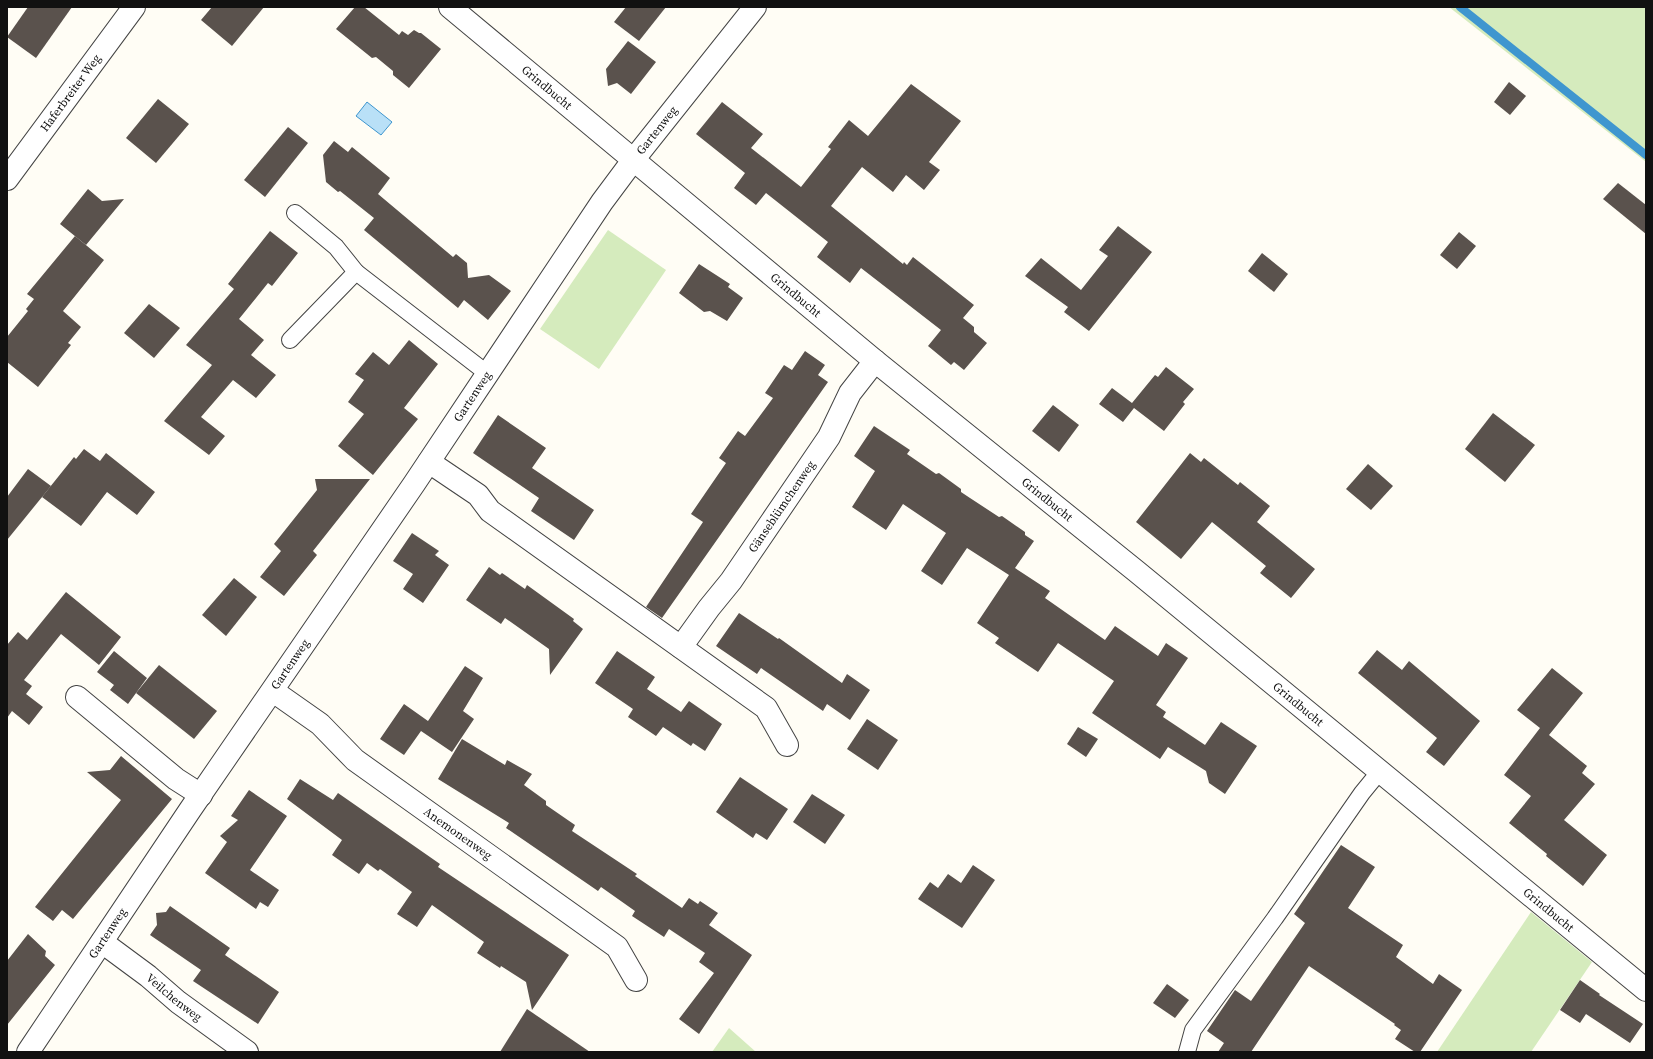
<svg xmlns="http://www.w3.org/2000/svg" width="1653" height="1059" viewBox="0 0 1653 1059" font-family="'Source Serif 4',serif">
  <rect width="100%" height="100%" fill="#fffdf5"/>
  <g fill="#d5ebbd">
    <path d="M1449 7H1646V162Z"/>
    <path d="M608 230 666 270 599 369 540 329Z"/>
    <path d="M1531 912 1592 962 1531 1052H1437Z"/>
    <path d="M729 1028 756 1052H712Z"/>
  </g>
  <path fill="#b9e0f7" stroke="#3f96cf" d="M367 102 392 122 381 135 356 116Z"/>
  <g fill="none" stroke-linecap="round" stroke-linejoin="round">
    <path stroke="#3f96cf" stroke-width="8" d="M1460 7 1646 155"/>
  </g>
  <g fill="#5a524d">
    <path d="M28 7H72L36 58 7 37Z"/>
    <path d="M212 7H264L232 46 201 20Z"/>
    <path d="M355 7H364L399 35 402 31 408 35 414 30 419 33H421L441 49 409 88 393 75V71L376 57 372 58 336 29Z"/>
    <path d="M626 7H666L639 41 614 22Z"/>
    <path d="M628 41 656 62 631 94 617 83 608 86 606 69Z"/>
    <path d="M1509 82 1526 96 1510 115 1494 102Z"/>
    <path d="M911 84 961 121 929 162 940 170 924 190 906 175 893 192 862 167 831 206 903 264 904 262 907 265 913 257 974 305 963 318 974 327V332L987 343 964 370 954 362 951 365 928 346 941 330 861 268 850 283 817 257 828 242 766 193 756 205 734 188 745 173 696 134 722 102 763 134 751 148 801 187 831 149 828 147 849 120 868 136Z"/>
    <path d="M158 99 189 124 156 163 126 138Z"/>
    <path d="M288 127 308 143 265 197 244 180Z"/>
    <path d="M334 141 348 152 352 147 390 178 378 194 453 257 456 254 467 263 468 278 489 275 511 291 488 320 464 300 458 308 364 230 374 218 340 191 338 192 326 182 323 155Z"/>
    <path d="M1618 183 1646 205V234L1603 199Z"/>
    <path d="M88 189 102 201 124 199 86 245 60 224Z"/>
    <path d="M1118 226 1152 252 1089 331 1064 312 1068 307 1025 276 1041 258 1081 290 1108 256 1099 250Z"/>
    <path d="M270 231 298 253 272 286 268 283 239 319 264 340 251 355 276 375 256 398 233 380 201 417 225 436 209 455 164 421 212 365 186 345 234 289 228 284Z"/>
    <path d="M1459 232 1476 246 1457 269 1440 255Z"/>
    <path d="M75 236 104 260 63 311 81 327 68 343 71 345 63 355 38 387 7 362V337L28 311 26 309 34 299 27 294Z"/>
    <path d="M1262 253 1288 274 1274 292 1248 271Z"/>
    <path d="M699 264 730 284 728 287 743 298 727 321 710 311 704 312 679 293Z"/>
    <path d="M149 304 180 328 154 358 124 333Z"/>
    <path d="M409 340 438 364 404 408 418 419 373 475 338 446 364 414 348 402 364 380 355 374 373 352 389 365Z"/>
    <path d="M805 351 825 365 818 375 828 382 662 618 646 607 703 522 691 514 726 463 719 458 738 431 745 436 773 398 765 393 784 365 792 370Z"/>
    <path d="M1166 367 1194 389 1183 402 1185 404 1164 431 1134 408 1123 422 1099 404 1112 388 1132 403 1155 375 1158 377Z"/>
    <path d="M1053 405 1079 425 1059 452 1032 431Z"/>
    <path d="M1493 413 1535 445 1505 482 1465 449Z"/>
    <path d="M498 415 546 448 532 468 594 510 574 540 531 511 539 498 473 453Z"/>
    <path d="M874 426 910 450 907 454 936 474 939 473 961 489V492L970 498 999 517 1002 516 1025 532V535L1034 541 1015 568 1050 591 1045 598 1105 640 1115 626 1158 656 1166 643 1188 658 1156 705 1166 712 1163 717 1205 745 1221 722 1257 746 1225 794 1209 783 1206 771 1168 747 1160 759 1092 713 1114 681 1058 643 1038 672 995 643 999 638 977 623 1009 575 967 548 942 585 921 571 946 533 903 504 886 530 852 507 875 471 854 456Z"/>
    <path d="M84 449 100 461 106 453 155 492 137 515 107 492 81 526 42 497 74 457 76 459Z"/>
    <path d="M1190 453 1201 462 1204 458 1238 485 1240 482 1270 506 1257 522 1315 569 1291 598 1260 573 1266 566 1212 522 1181 559 1136 522Z"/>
    <path d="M1368 464 1393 486 1371 510 1346 489Z"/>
    <path d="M28 469 51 486 7 540V497Z"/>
    <path d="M315 479H370L313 551 317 555 284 596 260 577 281 551 274 544 317 490Z"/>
    <path d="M412 533 439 551 435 555 449 565 423 603 403 589 413 574 393 561Z"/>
    <path d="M489 567 500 575 502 573 525 589 527 585 574 619 573 621 583 629 550 675 549 649 505 618 501 624 466 600Z"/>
    <path d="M234 578 257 597 226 636 202 615Z"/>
    <path d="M66 592 121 637 99 665 61 634 24 680 32 686 26 694 43 707 29 725 12 711 7 718V645L18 632 27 640Z"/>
    <path d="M739 613 778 639 779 638 842 683 847 674 870 690 850 720 827 704 823 711 761 668 757 674 716 646Z"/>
    <path d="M1377 650 1402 670 1409 661 1480 721 1444 766 1426 752 1437 738 1358 673Z"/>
    <path d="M114 651 147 678 128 704 110 690 114 685 97 672Z"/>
    <path d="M617 651 655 677 647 689 681 712 689 701 722 724 705 751 693 743 691 746 663 727 656 736 628 717 633 709 595 683Z"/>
    <path d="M159 665 217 711 194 739 136 693Z"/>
    <path d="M465 666 483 678 463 711 474 719 452 752 421 731 404 755 380 739 404 704 428 721Z"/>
    <path d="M1552 668 1583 693 1549 735 1587 766 1582 773 1595 784 1564 820 1607 855 1583 886 1546 856 1547 854 1509 823 1531 796 1504 775 1540 728 1517 710Z"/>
    <path d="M867 719 898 740 878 770 847 749Z"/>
    <path d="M1078 727 1098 739 1086 757 1067 744Z"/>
    <path d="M462 739 505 765 507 760 532 774 524 785 546 801V805L575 825 572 831 637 874 635 876 682 908 689 898 698 904 700 901 718 913 709 925 752 955 699 1034 679 1019 714 973 699 962 705 953 669 929 664 937 632 916 635 911 601 887 598 891 506 828 509 823 438 779Z"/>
    <path d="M121 756 172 799 73 919 62 910 53 921 35 907 121 800 87 772 110 770Z"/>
    <path d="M740 777 788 809 767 840 756 833 753 838 716 812Z"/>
    <path d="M300 779 333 800 338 793 440 864 438 867 569 955 532 1010 526 982 501 966 500 968 477 953 484 942 432 905 417 927 397 914 412 892 380 869 378 871 367 863 359 874 332 855 342 840 287 799Z"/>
    <path d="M249 790 287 816 250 870 279 890 268 907 260 902 256 909 205 873 227 842 220 836 238 820 231 816Z"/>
    <path d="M812 794 845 815 825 844 793 822Z"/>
    <path d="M1341 845 1375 867 1348 908 1403 945 1396 957 1433 984 1439 974 1462 990 1420 1052H1415L1395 1039 1401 1030 1394 1025 1395 1024 1309 966 1251 1052H1218L1224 1043 1207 1031 1235 990 1251 1001 1305 923 1294 914Z"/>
    <path d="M973 865 995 880 962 928 918 899 930 882 938 888 948 874 961 883Z"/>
    <path d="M170 906 230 948 225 955 279 992 258 1024 193 981 201 970 150 935 157 925 156 913 166 912Z"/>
    <path d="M28 934 46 951 45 956 55 965 7 1025V961Z"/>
    <path d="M1580 980 1600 994 1599 995 1643 1024 1630 1043 1586 1014 1580 1023 1560 1010Z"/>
    <path d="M1167 984 1189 1000 1175 1018 1153 1003Z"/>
    <path d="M527 1009 590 1052H500Z"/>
  </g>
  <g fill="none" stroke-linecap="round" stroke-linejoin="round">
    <defs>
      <g id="lane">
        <path d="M295 213 336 247 356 272 488 374"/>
        <path d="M290 340 356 272"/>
        <path d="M1187 1052 1193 1030 1275 918 1362 793 1380 771"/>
      </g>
      <g id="street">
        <path id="s1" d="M450 7 875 361 1136 571 1646 990"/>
        <path id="s2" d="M7 179 134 7"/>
        <path d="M429 462 478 495 490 511 766 708 787 745"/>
        <path id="s3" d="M681 647 709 608 731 581 829 437 850 393 875 361"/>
        <path id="s4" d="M273 691 320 724 355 760 617 947 636 980"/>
        <path d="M77 697 176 779 201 795"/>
        <path id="s5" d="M102 942 148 976 178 1002 247 1052"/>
        <path id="s6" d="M28 1052 190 810 414 484 602 202 634 159 755 7"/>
      </g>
    </defs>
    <use href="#lane" stroke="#444" stroke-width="18"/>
    <use href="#street" stroke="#444" stroke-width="24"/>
    <use href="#lane" stroke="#fff" stroke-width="16"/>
    <use href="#street" stroke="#fff" stroke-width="22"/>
  </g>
  <g text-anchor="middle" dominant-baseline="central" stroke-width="4" stroke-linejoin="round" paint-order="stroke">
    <g font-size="12" fill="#111" stroke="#fff">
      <text stroke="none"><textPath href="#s1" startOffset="126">Grindbucht</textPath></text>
      <text stroke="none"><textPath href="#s2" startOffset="107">Haferbreiter Weg</textPath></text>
      <text stroke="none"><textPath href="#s6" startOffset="1116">Gartenweg</textPath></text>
      <text stroke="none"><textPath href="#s1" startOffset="450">Grindbucht</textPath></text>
      <text stroke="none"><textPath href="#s6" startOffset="792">Gartenweg</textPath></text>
      <text stroke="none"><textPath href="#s1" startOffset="774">Grindbucht</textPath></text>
      <text stroke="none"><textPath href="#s3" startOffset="173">Gänseblümchenweg</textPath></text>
      <text stroke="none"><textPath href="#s6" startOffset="468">Gartenweg</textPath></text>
      <text stroke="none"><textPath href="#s1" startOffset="1098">Grindbucht</textPath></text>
      <text stroke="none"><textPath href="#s4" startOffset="234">Anemonenweg</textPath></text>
      <text stroke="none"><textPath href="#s1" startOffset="1422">Grindbucht</textPath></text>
      <text stroke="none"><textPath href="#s6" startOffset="143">Gartenweg</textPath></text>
      <text stroke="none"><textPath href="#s5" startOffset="91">Veilchenweg</textPath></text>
    </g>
  </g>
  <rect width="1653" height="1059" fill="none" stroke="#111111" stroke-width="16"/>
</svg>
